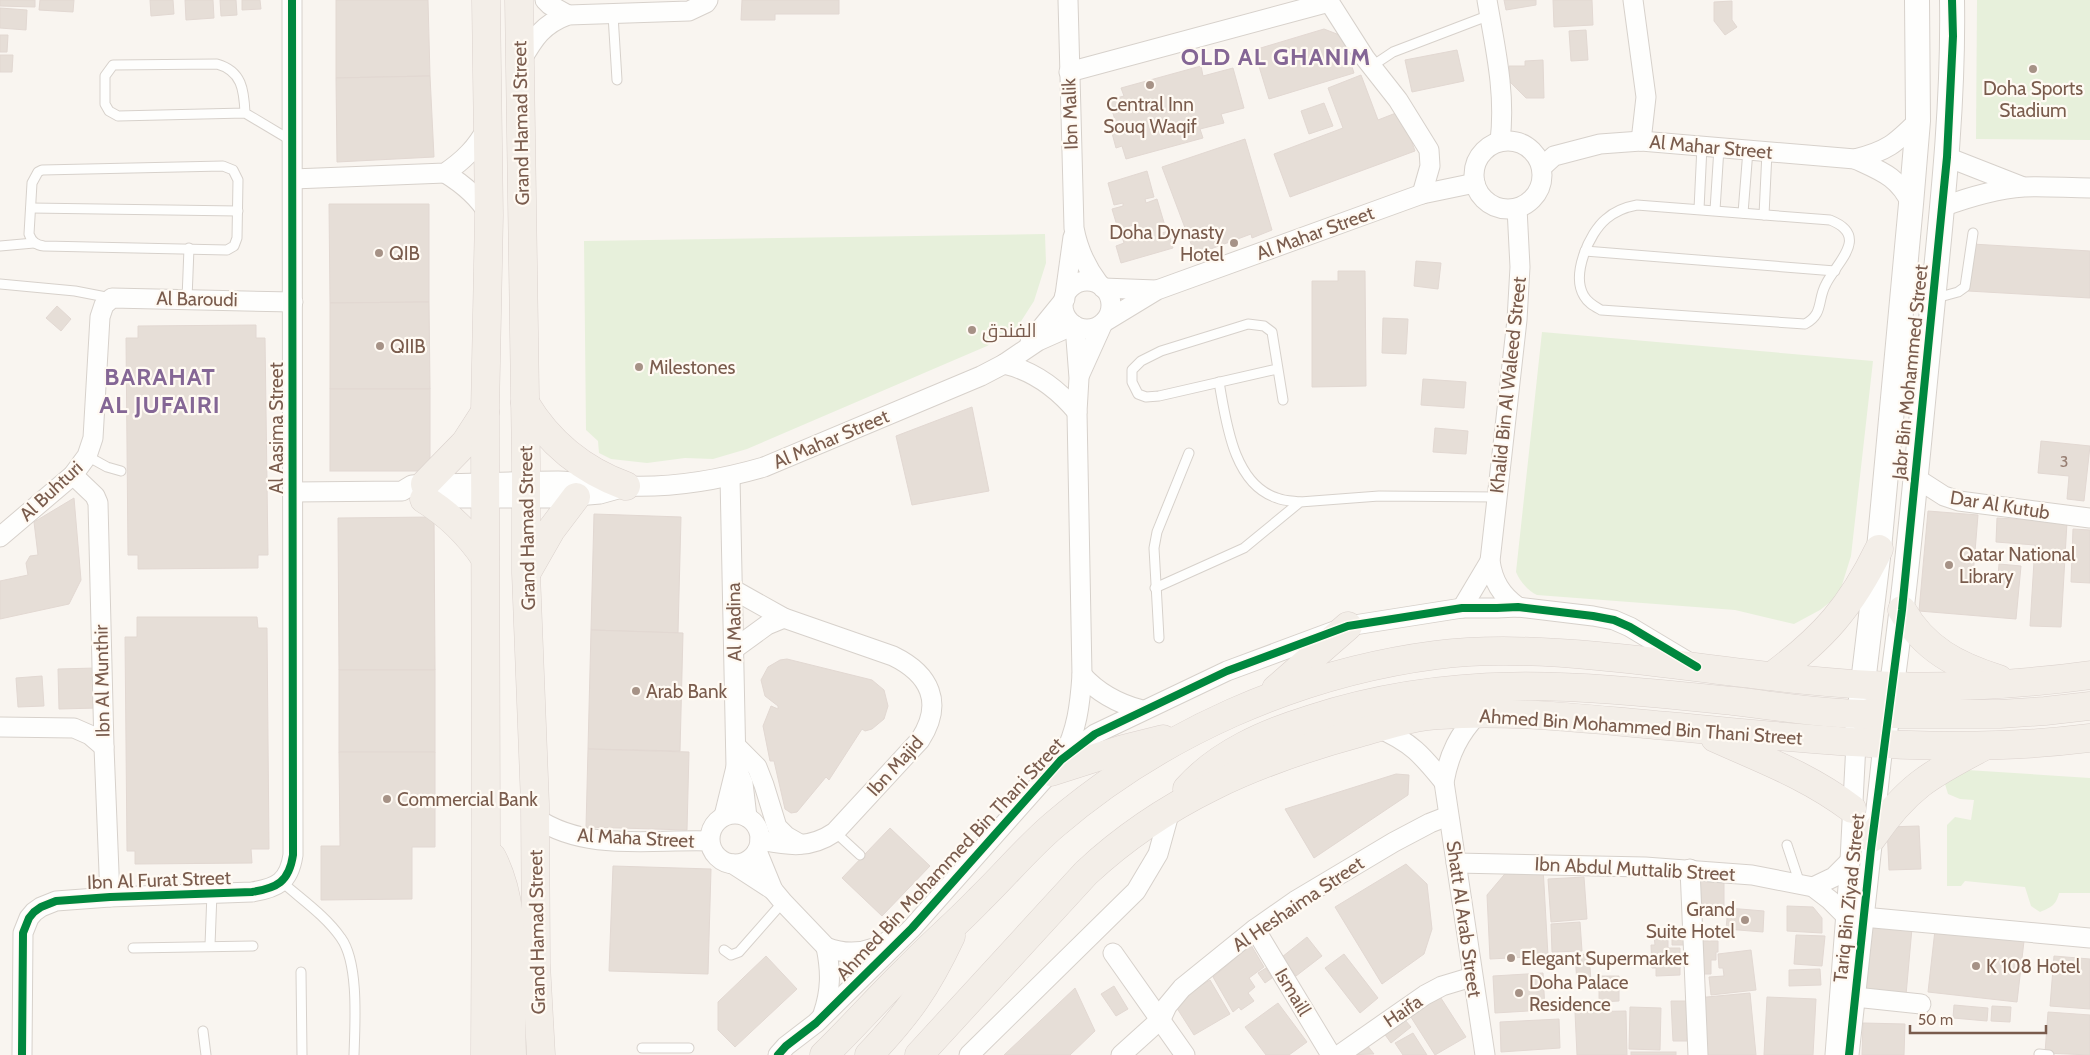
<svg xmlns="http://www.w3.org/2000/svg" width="2090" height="1055" viewBox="0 0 2090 1055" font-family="Cabin,Cairo,sans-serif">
  <rect width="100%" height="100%" fill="#f9f5f0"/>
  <g fill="#e7f0db">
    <path d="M1977 0H2090V140L1976 139Z"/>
    <path d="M1045 234 1046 263 1034 301 1018 326 987 346 747 449 713 459 685 458 647 463 611 459 599 453 598 441 586 430 584 241Z"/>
    <path d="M1542 332 1873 361 1851 556 1841 588 1834 599 1820 610 1794 624 1735 610 1537 595C1528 591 1519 580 1516 572Z"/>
    <path d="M1967 770 2090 778V893H2059C2056 905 2052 907 2040 912L2031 906 2025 887 1965 881 1961 886H1947V825L1955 817 1971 820 1974 800 1960 799 1948 794 1945 784 1949 777Z"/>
  </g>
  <g fill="#e6ded7" stroke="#e2d8d2">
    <path d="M0 0H35V7L0 6Z"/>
    <path d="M40 0H74L73 12 39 10Z"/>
    <path d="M150 0H173L174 14 151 16Z"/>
    <path d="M185 0H213L214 18 186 20Z"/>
    <path d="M220 0H236L237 15 221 16Z"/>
    <path d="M242 0H260L261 9 242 10Z"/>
    <path d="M336 0H428L430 76 336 78Z"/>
    <path d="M742 0H839V14H775V20H741Z"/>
    <path d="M1504 0H1536V5L1506 10Z"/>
    <path d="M1553 0H1592L1593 25 1554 27Z"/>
    <path d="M1732 1V20L1737 27 1725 35 1714 21V2Z"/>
    <path d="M0 8 27 10 26 30 0 28Z"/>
    <path d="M1324 29 1342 36 1354 73 1269 99 1254 50Z"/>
    <path d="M1586 30 1588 60 1571 61 1569 31Z"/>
    <path d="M0 35H8L7 52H0Z"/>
    <path d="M1457 50 1464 81 1412 92 1405 60Z"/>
    <path d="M0 55H13L12 72H0Z"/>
    <path d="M1543 60 1544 98H1526L1509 81V66H1525V61Z"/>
    <path d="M1201 66 1203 76 1233 68 1244 108 1221 114 1224 123 1200 129 1203 138 1126 159 1122 146 1116 148 1109 122 1115 120 1109 100 1124 96 1121 88Z"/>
    <path d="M1361 75 1378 120 1401 111 1415 151 1290 197 1274 154 1343 128 1328 88Z"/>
    <path d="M430 76 434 157 337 162 336 78Z"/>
    <path d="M1324 103 1333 126 1309 134 1301 111Z"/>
    <path d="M1245 139 1272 230 1252 238 1251 234 1208 250 1209 253 1196 257 1162 167Z"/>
    <path d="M1147 171 1154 197 1145 199 1146 203 1157 199 1165 226 1160 227 1162 233 1168 231 1173 248 1121 263 1116 246 1124 243 1121 233 1139 228 1138 224 1118 229 1112 209 1123 206V203L1114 205 1108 183Z"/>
    <path d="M329 204H429V302L330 303Z"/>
    <path d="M1972 244 2090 251V298L1968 291Z"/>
    <path d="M1416 261 1441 263 1438 289 1414 286Z"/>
    <path d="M1338 271H1365L1366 386 1312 387V281H1338Z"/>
    <path d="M429 302 430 389H330V303Z"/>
    <path d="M57 306 71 319 61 331 46 318Z"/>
    <path d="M1383 318 1408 319 1406 354 1382 353Z"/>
    <path d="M256 325V338H265L268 555H258V568L138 569V555H128L126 338H138V326Z"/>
    <path d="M1423 379 1466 382 1464 408 1421 405Z"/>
    <rect x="330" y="389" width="100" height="82"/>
    <path d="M972 407 989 491 912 505 896 436Z"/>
    <path d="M1435 428 1468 431 1466 454 1433 452Z"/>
    <path d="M2041 441 2090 446 2084 501 2067 499 2069 476 2038 473Z"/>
    <path d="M74 498 81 580 69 604 0 619V581L28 575 26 563 30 556 38 555 34 522Z"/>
    <path d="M1928 511 1978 515 1973 576 1998 578 1999 564 2021 566 2016 619 1919 611Z"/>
    <path d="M594 514 681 517 678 633 591 630Z"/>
    <path d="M434 517 435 670H339L338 518Z"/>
    <path d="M1997 518 2067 522 2061 627 2030 626 2035 545 1996 542Z"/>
    <path d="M2073 529 2090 530V583L2071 582Z"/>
    <path d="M137 617H257L258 628H267L269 849H251L252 863 135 864V851H127L125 637H137Z"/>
    <path d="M591 630 683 633 680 751 588 749Z"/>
    <path d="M787 659 872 680 884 690 888 706 884 719 872 729 865 731 862 729 829 780 826 777 797 812 791 813 785 809 774 761H770L763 726 771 706 778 709V706L765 696 761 680 768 667 780 660Z"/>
    <path d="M96 668 98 708 59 709 58 669Z"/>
    <rect x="339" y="670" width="96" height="82"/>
    <path d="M42 676 44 706 18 707 16 678Z"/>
    <path d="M588 749 689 752 687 830 586 827Z"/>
    <path d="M339 752H435V847H412V899L321 900V846H340Z"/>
    <path d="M1396 774 1409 775 1408 795 1314 858 1285 809Z"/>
    <path d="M1919 826 1921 869 1889 870 1887 827Z"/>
    <path d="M890 828 930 866 882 916 842 878Z"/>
    <path d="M1406 864 1427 884 1432 929 1424 954 1382 984 1335 907Z"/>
    <path d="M613 866 711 869 708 974 609 971Z"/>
    <path d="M1543 867 1548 956 1490 959 1487 895 1509 869Z"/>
    <rect x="1693" y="876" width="31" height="40"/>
    <path d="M1584 877 1587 919 1551 922 1548 879Z"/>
    <path d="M1787 906 1813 907 1822 918V933L1787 931Z"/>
    <path d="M1728 908 1764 911 1763 932 1726 929Z"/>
    <path d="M1580 922 1582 951 1552 952 1551 924Z"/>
    <path d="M1867 924 1912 928 1906 995 1861 990Z"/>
    <path d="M1935 930 2024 941 2017 1002 1928 992Z"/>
    <path d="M1672 931 1684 932V945H1672Z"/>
    <path d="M1796 935 1825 936 1822 966 1794 964Z"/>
    <path d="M1654 936H1668V948H1680V975L1656 976V968H1652L1651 945H1655Z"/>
    <path d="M1307 937 1322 956 1296 976 1282 957Z"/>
    <path d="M1702 941H1718V952H1716V960H1711V974H1699Z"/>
    <path d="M1251 945 1264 967 1249 978 1255 987 1248 993 1254 1001 1241 1010 1239 1007 1233 1012 1213 977Z"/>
    <path d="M1751 950 1756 990 1711 995 1709 977 1724 976 1723 968H1719L1718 954Z"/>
    <path d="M1344 954 1378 998 1360 1013 1325 968Z"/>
    <path d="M1589 954 1591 981 1577 982 1575 955Z"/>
    <path d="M766 956 797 989 735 1047 718 1030V1002Z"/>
    <path d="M2054 956 2090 959V1009L2050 1006Z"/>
    <path d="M1266 968 1272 978 1265 983 1258 973Z"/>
    <path d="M1820 969 1821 985 1789 986V970Z"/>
    <path d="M1543 973 1545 1010 1495 1013 1493 976Z"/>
    <path d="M1599 976H1619V1001L1599 1002Z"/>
    <path d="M1210 980 1230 1014 1194 1035 1173 1002Z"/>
    <path d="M1114 986 1128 1009 1116 1016 1101 994Z"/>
    <path d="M1075 988 1095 1031 1070 1055H1004Z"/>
    <path d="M1750 993 1756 1055H1702L1696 998Z"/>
    <path d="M1439 995 1466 1037 1435 1055 1409 1014Z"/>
    <path d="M1767 997 1816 999 1813 1055H1764Z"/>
    <path d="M1671 1001H1686L1687 1041H1673Z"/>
    <path d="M1278 1003 1307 1042 1289 1055H1266L1245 1027Z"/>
    <path d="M1954 1005 1988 1008 1987 1021 1953 1018Z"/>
    <path d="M1992 1006 2011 1007 2010 1022 1991 1021Z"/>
    <path d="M1630 1007 1661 1008 1660 1050 1629 1049Z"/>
    <path d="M1626 1011 1627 1055H1577L1575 1012Z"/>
    <path d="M2048 1012 2090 1015V1055L2045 1053Z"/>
    <path d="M1400 1014 1411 1027 1391 1043 1381 1029Z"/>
    <path d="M1559 1019 1560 1048 1501 1052 1500 1022Z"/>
    <path d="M1863 1023 1905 1024 1904 1055H1862Z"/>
    <path d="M1413 1033 1427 1055H1403L1395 1043Z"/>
    <path d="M1363 1040 1374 1054 1344 1055Z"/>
    <rect x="1631" y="1052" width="45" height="3"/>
  </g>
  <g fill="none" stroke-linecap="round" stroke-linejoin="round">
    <defs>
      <g id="service">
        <path d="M613 15 617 80"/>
        <path d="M1372 66 1393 52 1490 15"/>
        <path d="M245 113C244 90 242 71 217 64L113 65 105 76V104L109 111 118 116 245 113 292 141"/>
        <path d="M223 166 233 170 238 180 237 238 234 246 227 250 44 246C36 245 32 242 29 234L32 183 38 172 42 170Z"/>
        <path d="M1637 205 1830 220C1871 236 1836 263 1826 284 1817 300 1824 314 1805 324L1601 310C1594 306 1588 303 1584 296 1571 275 1589 233 1606 219 1615 211 1626 207 1637 205Z"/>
        <path d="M31 208 238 211"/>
        <path d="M1699 209 1702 146"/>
        <path d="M1715 210 1719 148"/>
        <path d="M1743 213 1748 150"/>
        <path d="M1764 215 1767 152"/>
        <path d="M0 246 34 243"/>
        <path d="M1585 251 1835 271"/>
        <path d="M0 284 75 291 111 298"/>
        <path d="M1936 298 1958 292 1965 287 1973 233"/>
        <path d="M187 299 189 248"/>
        <path d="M1277 369 1159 396 1146 397 1138 394 1132 382V370L1141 361 1161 351 1248 324 1264 326 1272 332 1283 400"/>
        <path d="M1219 382C1226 421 1233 484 1277 498 1284 501 1293 501 1300 502"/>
        <path d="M87 456 107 467 121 471"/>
        <path d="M1155 588 1244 548 1300 502 1379 496 1497 497"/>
        <path d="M1159 638 1154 548 1157 532 1189 453"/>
        <path d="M835 832 860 855"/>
        <path d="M1787 845 1800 884"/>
        <path d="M282 882C301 899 326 916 341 938 359 963 355 1023 354 1055"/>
        <path d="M210 945 212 893"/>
        <path d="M133 948 253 946"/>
        <path d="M724 950 731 955 739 952 783 902"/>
        <path d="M301 972 302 1055"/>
        <path d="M203 1031 206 1055"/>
        <path d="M642 1048H689"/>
        <path d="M2039 1054 2049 1055"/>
      </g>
      <g id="minor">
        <path d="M545 0 550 5 568 15"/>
        <path d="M1068 0 1074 228C1078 250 1086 267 1099 284"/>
        <path d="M1328 0 1365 58 1398 100 1429 150 1430 166 1422 194"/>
        <path d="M1487 0C1495 47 1506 93 1500 141"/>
        <path d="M1633 0 1646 97 1641 141"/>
        <path d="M521 61C534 38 543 24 568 15L689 11 706 3 708 0"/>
        <path d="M1069 72 1329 2"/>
        <circle cx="1508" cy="175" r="34"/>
        <path d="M1947 157 2021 186"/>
        <path d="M1855 159C1881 171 1899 177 1911 204"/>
        <path d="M1542 167 1554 156 1600 144 1641 141 1855 159C1887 151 1895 144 1918 121"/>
        <path d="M445 173C463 184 478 196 489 215"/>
        <path d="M293 179 445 173C464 160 476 148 487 128"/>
        <path d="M1942 207C1969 197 1996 189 2024 187 2046 186 2068 188 2090 188"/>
        <path d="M1517 208 1520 267 1517 320 1490 561C1493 581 1501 595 1518 607"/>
        <circle cx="1087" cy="305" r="24"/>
        <path d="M1103 288 1156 290"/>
        <path d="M1065 295 1073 237"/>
        <path d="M1106 321 1157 290 1422 194 1475 183"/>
        <path d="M1030 342 1065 299"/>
        <path d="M1004 364C1034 371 1057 388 1077 412"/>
        <path d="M1080 374 1103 323"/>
        <path d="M73 475 95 496 98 503 104 747 110 897"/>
        <path d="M1916 478 1944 496 1959 501 2090 518"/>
        <path d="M293 492 402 491 412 485 425 484C469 484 513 481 558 481 581 482 603 485 626 486 673 488 719 480 764 467L981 376 1004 364 1038 341 1074 325"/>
        <path d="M424 498H553L600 494 618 489"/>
        <path d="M0 537 73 475 87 456 93 438 100 317 104 305 112 298 293 302"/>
        <path d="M734 590 784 618 893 656C930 674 944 703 920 740L835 832C810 849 789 846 760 840"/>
        <path d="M1462 608 1490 561"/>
        <path d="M734 649 767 625 784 618"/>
        <path d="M1082 675C1098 693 1119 704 1142 710"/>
        <path d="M1478 714C1459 734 1449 754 1444 782L1485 1055"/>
        <path d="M0 727 74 728 90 735 104 747"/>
        <path d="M1378 728C1411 742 1422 755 1444 782"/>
        <path d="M736 746 757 767 764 785 777 827 786 836 800 844"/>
        <path d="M1063 757C1077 730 1080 705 1082 675L1077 412 1079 378 1075 326"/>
        <path d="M736 767 743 783 747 817"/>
        <circle cx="735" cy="839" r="25"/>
        <path d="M724 816 736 767 730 477"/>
        <path d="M536 818C586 852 652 839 709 841"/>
        <path d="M757 851 773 890 783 902 826 947C851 957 874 952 895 936"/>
        <path d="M1456 863 1645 867 1752 875 1813 887 1830 900 1845 915"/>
        <path d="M733 864 773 890"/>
        <path d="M1690 869 1698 1055"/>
        <path d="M1813 887 1834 877 1850 861"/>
        <path d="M1863 917 2090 938"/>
        <path d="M1255 929 1331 1055"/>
        <path d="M1113 953 1185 1055"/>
        <path d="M1855 997 1921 1004"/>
        <path d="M823 1014C831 991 831 971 826 947"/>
        <path d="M22 1055 23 933 29 918 34 912 41 907 56 901 110 897 252 892C277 888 289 882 293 855L292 0"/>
        <path d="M778 1055 786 1046 816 1023 912 928 1061 760 1095 734 1227 671 1348 626 1462 608H1497L1518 607 1593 616 1614 620 1630 627 1690 663"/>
        <path d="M969 1055 1136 891 1158 854 1171 807"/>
        <path d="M1121 1055 1161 1019 1167 1006 1182 988 1255 929 1295 901 1394 842 1430 823 1448 816"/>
        <path d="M1339 1055 1425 995 1442 986 1472 977"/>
        <path d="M1835 1055 1850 861 1856 743"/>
        <path d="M1849 1055 1883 745"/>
      </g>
      <g id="tertiary">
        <path d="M1857 733 1879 549 1911 204 1918 121 1917 0"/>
        <path d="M1883 745C1904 614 1915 482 1928 351 1939 234 1954 117 1952 0"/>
      </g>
      <g id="primary">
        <path d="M519 0 526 463V573L535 804 536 964 541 1055"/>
        <path d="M525 403C549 443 582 470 626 486"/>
        <path d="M425 484 465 443 485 412"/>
        <path d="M424 499C450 515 468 533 485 558"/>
        <path d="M527 572 551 530 576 497"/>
        <path d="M1902 610C1924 649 1957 666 1999 679"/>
        <path d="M1772 676C1823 638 1851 607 1879 549"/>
        <path d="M1276 689 1348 626"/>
        <path d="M1867 722 1883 714H2000L2045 711 2090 706"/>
        <path d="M1715 738C1764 760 1808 776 1852 809"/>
        <path d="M1051 772 1123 749 1163 739"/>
        <path d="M1187 789C1219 753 1266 733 1311 719 1458 671 1583 686 1733 701 1777 706 1821 714 1865 714 1881 711 1888 700 1892 686"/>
        <path d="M1872 838C1906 788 1929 775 1981 748"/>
        <path d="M492 857C511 894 511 933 511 974 511 1001 511 1028 512 1055"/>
        <path d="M485 1055 486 847 485 412 489 215 486 0"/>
        <path d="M824 1055C853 1027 879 997 908 969 931 945 956 924 979 900 1004 876 1027 848 1054 825 1160 734 1297 673 1436 655 1489 648 1545 651 1598 656 1696 665 1794 683 1893 686 1959 688 2025 684 2090 675"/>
        <path d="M869 1055C908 1014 927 987 951 936"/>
        <path d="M919 1055 1086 873C1164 800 1256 761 1359 733 1385 726 1413 716 1440 715 1509 710 1577 718 1645 724 1793 737 1941 757 2090 738"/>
      </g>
    </defs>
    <use href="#service" stroke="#d7d1cb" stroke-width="11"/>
    <use href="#minor" stroke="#d7d1cb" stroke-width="21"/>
    <use href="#tertiary" stroke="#d7d1cb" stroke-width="26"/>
    <use href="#primary" stroke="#dad1cc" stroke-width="29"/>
    <use href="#service" stroke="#fefefd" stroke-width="9"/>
    <use href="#minor" stroke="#fefefd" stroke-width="19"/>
    <use href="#tertiary" stroke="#fefefd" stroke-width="24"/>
    <use href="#primary" stroke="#f3eee8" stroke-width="28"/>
    <defs>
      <g id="cycleway">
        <path d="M22 1055 23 933 29 918 34 912 41 907 56 901 110 897 252 892C277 888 289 882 293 855L292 0"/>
        <path d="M778 1055 786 1046 816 1023 912 928 1061 760 1095 734 1227 671 1348 626 1462 608H1497L1518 607 1593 616 1614 620 1630 627 1697 667"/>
        <path d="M1849 1055 1871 849 1902 610 1947 157 1953 36 1952 0"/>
      </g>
    </defs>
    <use href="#cycleway" stroke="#fffaf3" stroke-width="11"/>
    <use href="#cycleway" stroke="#00873e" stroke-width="8"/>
  </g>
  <g fill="#a69286" stroke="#fffaf3" stroke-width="2">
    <circle cx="2033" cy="69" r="5"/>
    <circle cx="1150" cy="85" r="5"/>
    <circle cx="1234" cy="243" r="5"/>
    <circle cx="379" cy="253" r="5"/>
    <circle cx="972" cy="330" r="5"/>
    <circle cx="380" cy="346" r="5"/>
    <circle cx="639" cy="367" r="5"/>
    <circle cx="1949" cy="565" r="5"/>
    <circle cx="636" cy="691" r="5"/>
    <circle cx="387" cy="799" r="5"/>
    <circle cx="1745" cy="920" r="5"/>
    <circle cx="1511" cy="958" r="5"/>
    <circle cx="1976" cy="966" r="5"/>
    <circle cx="1519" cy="993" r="5"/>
  </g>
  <g text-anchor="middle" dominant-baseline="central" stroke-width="4.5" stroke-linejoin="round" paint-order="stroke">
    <g font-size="16" fill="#977e72">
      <text x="2064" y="461">3</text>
    </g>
    <g font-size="19" fill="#7a5c4d" stroke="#fffaf3" text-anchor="start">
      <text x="2033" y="88" text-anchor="middle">Doha Sports<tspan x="2033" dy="22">Stadium</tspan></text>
      <text x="1150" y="104" text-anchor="middle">Central Inn<tspan x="1150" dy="22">Souq Waqif</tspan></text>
      <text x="1224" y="232" text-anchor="end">Doha Dynasty<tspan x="1224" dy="22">Hotel</tspan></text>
      <text x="389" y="253">QIB</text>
      <text x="982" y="330">الفندق</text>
      <text x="390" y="346">QIIB</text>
      <text x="649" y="367">Milestones</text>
      <text x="1959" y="554">Qatar National<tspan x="1959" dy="22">Library</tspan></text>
      <text x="646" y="691">Arab Bank</text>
      <text x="397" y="799">Commercial Bank</text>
      <text x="1735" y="909" text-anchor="end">Grand<tspan x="1735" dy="22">Suite Hotel</tspan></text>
      <text x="1521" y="958">Elegant Supermarket</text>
      <text x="1986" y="966">K 108 Hotel</text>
      <text x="1529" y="982">Doha Palace<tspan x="1529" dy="22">Residence</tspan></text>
    </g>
    <g font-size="19" fill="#7a5c4d" stroke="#fffaf3">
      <text transform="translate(1070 114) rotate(-92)">Ibn Malik</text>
      <text transform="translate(521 123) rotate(-91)">Grand Hamad Street</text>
      <text transform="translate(1711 147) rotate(5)">Al Mahar Street</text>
      <text transform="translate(1315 233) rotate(-20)">Al Mahar Street</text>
      <text transform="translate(197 299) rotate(1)">Al Baroudi</text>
      <text transform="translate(1910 372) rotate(-84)">Jabr Bin Mohammed Street</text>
      <text transform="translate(1508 385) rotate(-84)">Khalid Bin Al Waleed Street</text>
      <text transform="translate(276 428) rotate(-90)">Al Aasima Street</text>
      <text transform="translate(831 439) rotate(-23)">Al Mahar Street</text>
      <text transform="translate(51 491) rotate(-43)">Al Buhturi</text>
      <text transform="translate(2000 505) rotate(9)">Dar Al Kutub</text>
      <text transform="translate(527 528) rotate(-91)">Grand Hamad Street</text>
      <text transform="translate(734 622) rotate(-91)">Al Madina</text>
      <text transform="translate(102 681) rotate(-91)">Ibn Al Munthir</text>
      <text transform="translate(1641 727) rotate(4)">Ahmed Bin Mohammed Bin Thani Street</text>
      <text transform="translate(895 766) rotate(-48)">Ibn Majid</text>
      <text transform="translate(636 838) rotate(3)">Al Maha Street</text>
      <text transform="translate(950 859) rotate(-47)">Ahmed Bin Mohammed Bin Thani Street</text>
      <text transform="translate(1635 869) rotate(3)">Ibn Abdul Muttalib Street</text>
      <text transform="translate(159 880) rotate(-2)">Ibn Al Furat Street</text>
      <text transform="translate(1849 898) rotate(-84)">Tariq Bin Ziyad Street</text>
      <text transform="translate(1298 904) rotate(-34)">Al Heshaima Street</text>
      <text transform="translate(1464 919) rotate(82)">Shatt Al Arab Street</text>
      <text transform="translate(537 932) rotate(-91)">Grand Hamad Street</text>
      <text transform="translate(1293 992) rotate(59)">Ismaill</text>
      <text transform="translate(1403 1011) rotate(-34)">Haifa</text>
    </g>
    <g font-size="24" font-weight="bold" letter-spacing="1" fill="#846695" stroke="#fffaf3">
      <text x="1276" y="56">OLD AL GHANIM</text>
      <text x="160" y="376">BARAHAT<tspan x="160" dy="28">AL JUFAIRI</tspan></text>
    </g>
  </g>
  <path d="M1910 1025v8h136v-8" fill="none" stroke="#7a5c4d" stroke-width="2.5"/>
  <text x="1918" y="1025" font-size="15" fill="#7a5c4d" stroke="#fffaf3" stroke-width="4" paint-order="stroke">50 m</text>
</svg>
